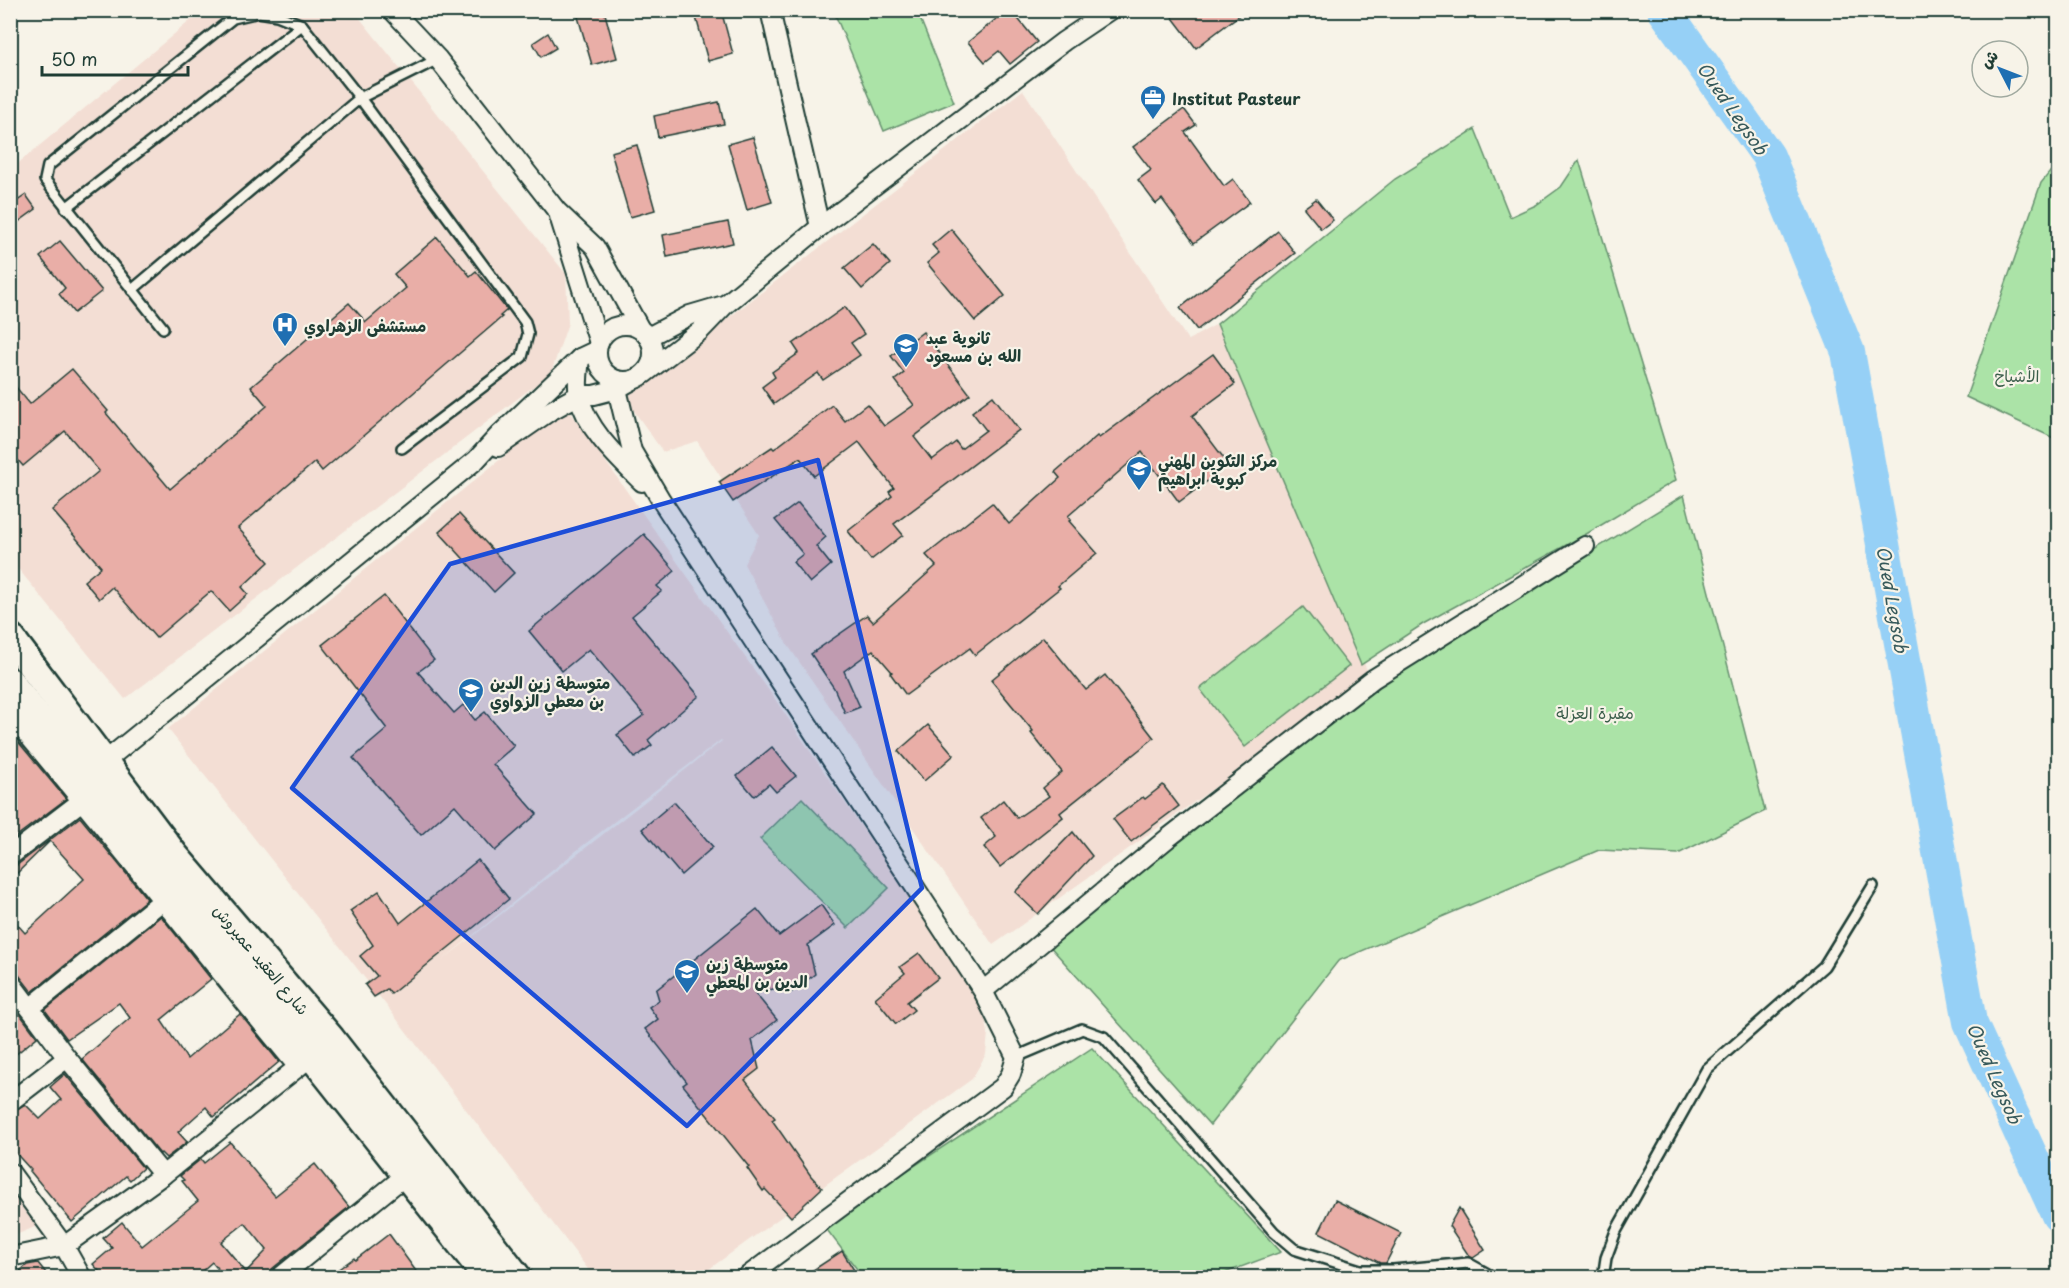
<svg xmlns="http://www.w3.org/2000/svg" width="2069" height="1288" viewBox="0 0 2069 1288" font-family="'Playpen Sans','Playpen Sans Arabic',sans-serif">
  <rect width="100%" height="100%" fill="#f7f3e8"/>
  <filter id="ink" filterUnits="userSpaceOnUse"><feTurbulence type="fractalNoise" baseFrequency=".0167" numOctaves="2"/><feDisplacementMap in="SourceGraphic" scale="12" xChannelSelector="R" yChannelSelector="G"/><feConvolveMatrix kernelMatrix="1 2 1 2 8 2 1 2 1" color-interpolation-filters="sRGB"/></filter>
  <g filter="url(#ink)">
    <g fill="#f3ded4" fill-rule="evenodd">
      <path d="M202 11H354L566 274 568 323 551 373 125 699 11 560 10 170Z"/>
      <path d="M1023 90 1188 340 1217 324 1370 677 993 945 787 644 744 564 759 535 697 441 663 452 625 398Z"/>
      <path d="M566 406 775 699 969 986 984 1011 988 1033 986 1054 972 1079 698 1277H594L386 1005 168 729ZM721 740 722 741 440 962 581 847Z"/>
      <path d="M10 1182 42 1224 11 1237H10Z"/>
    </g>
    <g fill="#abe3a7" stroke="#65906e" stroke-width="1.5">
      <path d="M837 11H917L954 102 884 131 834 12Z"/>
      <path d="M1475 129 1510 217 1536 205 1561 187 1579 160 1676 480 1588 533 1423 624 1361 665 1217 324 1395 179Z"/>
      <path d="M2058 162V440L1966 397 2041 183Z"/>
      <path d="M1684 495 1765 811 1678 854 1599 850 1338 961 1210 1125 1047 943 1370 692 1484 617Z"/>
      <path d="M1303 607 1349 666 1245 747 1200 689Z"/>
      <path d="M802 798 889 888 848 928 760 839Z"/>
      <path d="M1092 1048 1281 1252 1214 1277H863L824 1226Z"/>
    </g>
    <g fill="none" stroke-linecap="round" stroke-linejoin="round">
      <path stroke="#96d0f6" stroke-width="34" d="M1664 10 1768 156 1848 352 1970 1022 2058 1215"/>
    </g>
    <g fill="#e9aea7" stroke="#1f3d34" stroke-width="1.5" fill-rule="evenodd">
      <path d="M576 10H604L617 58 592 65Z"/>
      <path d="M694 10H721L733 54 708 61Z"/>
      <path d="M1007 10H1011L1037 42 1010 64 999 51 985 62 968 42Z"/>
      <path d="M1167 10H1246L1196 48Z"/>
      <path d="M548 33 556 48 541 57 533 43Z"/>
      <path d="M719 102 724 124 658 137 654 116Z"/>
      <path d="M1184 109 1196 125 1185 132 1224 186 1233 179 1250 202 1194 243 1162 199 1156 204 1138 180 1151 170 1133 147Z"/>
      <path d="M753 137 772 202 747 210 728 144Z"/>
      <path d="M637 145 655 210 630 217 611 152Z"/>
      <path d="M26 195 36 209 10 228V206Z"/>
      <path d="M1316 199 1333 220 1321 229 1304 208Z"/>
      <path d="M728 222 733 243 667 257 663 235Z"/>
      <path d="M951 229 1005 296 975 321 927 263 939 253 932 245Z"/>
      <path d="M1278 231 1295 253 1197 330 1180 308Z"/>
      <path d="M437 237 470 276 476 271 507 310 500 316 502 317 322 471 315 462 238 528 269 562 242 587 248 594 229 611 211 591 156 638 112 587 99 599 84 581 101 567 52 510 99 471 65 431 23 466 10 451V380L30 404 72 369 108 411 106 413 170 489 267 406 251 387 349 303 366 322 406 288 394 274Z"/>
      <path d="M60 241 102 291 74 313 59 294 65 288 40 257Z"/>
      <path d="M873 244 890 264 862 289 844 268Z"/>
      <path d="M845 307 864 334 851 343 860 355 823 380 818 373 774 404 762 387 775 377 772 372 799 353 793 344Z"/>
      <path d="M923 332 970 394 914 437 932 460 956 442 961 449 986 430 972 412 993 396 1019 430 894 524 903 535 871 560 848 531 892 496 889 492 894 488 859 442 814 476 800 458 733 502 719 482 772 447 774 449 832 405 845 421 867 404 884 426 914 405 895 380 904 373 891 356Z"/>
      <path d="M1213 354 1235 384 1192 416 1229 465 1179 502 1142 452 1068 516 1071 520 1069 521 1097 553 1058 586 1060 588 975 655 970 648 906 695 890 673 892 672 873 650 844 671 860 707 845 713 834 688 811 654 867 615 873 622 936 566 926 555 992 503 1009 524 1060 478 1055 472 1097 436 1099 438Z"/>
      <path d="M798 503 826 537 816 546 831 565 810 583 793 562 803 554 775 520Z"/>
      <path d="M459 514 514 573 494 592 439 532Z"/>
      <path d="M644 534 675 571 657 586 662 591 632 616 699 696 648 740 652 745 635 758 617 735 644 715 589 649 562 671 529 631Z"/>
      <path d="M384 596 434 660 418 672 454 713 463 705 475 720 485 712 514 746 493 764 537 814 495 851 455 805 421 835 353 758 387 729 322 645Z"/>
      <path d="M1043 637 1086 690 1105 675 1154 738 1060 813 1063 817 1000 867 984 847 996 837 981 818 1003 800 1017 818 1049 796 1043 788 1062 772 1031 733 1033 731 991 680Z"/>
      <path d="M928 725 954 755 924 781 898 751Z"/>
      <path d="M10 732 66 799 10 841Z"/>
      <path d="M772 747 796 776 776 792 769 784 754 796 737 776Z"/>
      <path d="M1163 785 1179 806 1131 842 1113 819 1143 797 1145 799Z"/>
      <path d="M674 802 713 847 681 875 642 829Z"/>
      <path d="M80 817 147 899 32 992 19 975 10 971V916L25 933 84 879 50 841 10 880V867L17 865Z"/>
      <path d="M1073 832 1092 856 1038 914 1015 892Z"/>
      <path d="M478 860 509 899 391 994 387 989 374 997 365 985 377 976 360 956 373 945 350 911 379 891 400 923Z"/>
      <path d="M821 905 835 925 808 945 815 974 792 992 787 986 755 993 777 1020 752 1040 759 1069 745 1080 775 1118 772 1120 811 1176 822 1188 791 1217 765 1189 763 1191 747 1168 749 1167 683 1085 687 1082 645 1029 658 1019 649 1007 659 1000 656 990 757 909 779 936Z"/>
      <path d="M161 916 211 979 161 1020 187 1059 240 1014 279 1062 214 1117 206 1107 178 1132 187 1142 166 1158 161 1153 160 1154 82 1059 130 1018 119 1003 67 1039 45 1010Z"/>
      <path d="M919 953 938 978 907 1002 914 1010 896 1024 875 998 905 973 900 967Z"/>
      <path d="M10 1001 37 1037 10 1059Z"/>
      <path d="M65 1074 143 1168 130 1180 126 1176 72 1222 30 1171 31 1170 10 1147V1113L25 1104 40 1119 61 1100 50 1087Z"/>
      <path d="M230 1142 275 1196 315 1164 349 1207 272 1269 268 1278H225L212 1262 194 1278H105L93 1264 112 1248 103 1238 122 1222 142 1246 198 1201 182 1181 184 1180 180 1176 201 1159 204 1163ZM245 1223 267 1250 246 1272 221 1242Z"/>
      <path d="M1335 1200 1401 1233 1386 1263H1380L1319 1232Z"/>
      <path d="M1459 1208 1485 1250 1473 1258 1469 1256 1449 1226Z"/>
      <path d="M389 1234 421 1278H326L354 1258 355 1260Z"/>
      <path d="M842 1251 859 1278H801Z"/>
      <path d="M38 1263 50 1278H12L27 1265Z"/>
    </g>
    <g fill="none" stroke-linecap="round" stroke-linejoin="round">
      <defs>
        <g id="lane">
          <path d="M66 208 302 25"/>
          <path d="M132 290 360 98 438 59"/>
          <path d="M163 328 45 180 48 166 233 18 259 12 277 15 302 25 360 98 525 322 528 334 522 357 402 448"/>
          <path d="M1016 1057 1082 1029 1104 1037 1274 1232 1294 1249 1360 1270H1393L1468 1263 1495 1278"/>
          <path d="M1603 1278 1606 1258 1616 1231 1707 1069 1824 966 1873 886"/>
        </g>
        <g id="street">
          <path d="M392 10 438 59 557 211 595 247 640 329"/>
          <path d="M770 10 820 227"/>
          <path d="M559 216 599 343"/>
          <circle cx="625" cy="353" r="28"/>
          <path d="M648 337 690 315 724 305"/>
          <path d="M580 358C579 370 576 384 579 396 587 430 618 458 642 482"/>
          <path d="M644 374 700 331 725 305 820 227 1064 41 1110 10"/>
          <path d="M617 389 632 451 661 500 983 991 1016 1057 1011 1074 1003 1087 745 1278"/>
          <path d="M498 447 550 411 579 395H594L617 389 635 379"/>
          <path d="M10 714C108 830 201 950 298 1067"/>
          <path d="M10 856 83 800 104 762 476 460 499 435 580 358 597 350"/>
          <path d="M10 982 67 1058 163 1175"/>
          <path d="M983 991 1168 838 1373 679 1585 546"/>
          <path d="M30 1008 162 901"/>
          <path d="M10 1102 67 1058"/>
          <path d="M10 1172 64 1246 82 1278"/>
          <path d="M10 1257 64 1246 163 1175 307 1060"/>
          <path d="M279 1278 406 1175"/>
        </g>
        <g id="primary">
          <path d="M10 637 175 856 331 1039 518 1278"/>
          <path d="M10 682 187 908 312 1056 488 1278"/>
        </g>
      </defs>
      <use href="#lane" stroke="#1f3d34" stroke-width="14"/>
      <use href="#street" stroke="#1f3d34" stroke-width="22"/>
      <use href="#primary" stroke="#1f3d34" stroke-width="32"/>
      <use href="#lane" stroke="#f7f3e8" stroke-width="9"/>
      <use href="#street" stroke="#f7f3e8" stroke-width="18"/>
      <use href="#primary" stroke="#f7f3e8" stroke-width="27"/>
    </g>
  </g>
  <path fill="#1d4ed8" fill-opacity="0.2" stroke="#1d4ed8" stroke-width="4.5" stroke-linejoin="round" d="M818 460 922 888 687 1126 292 788 450 564Z"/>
  <defs>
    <symbol id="office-pin" viewBox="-11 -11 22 30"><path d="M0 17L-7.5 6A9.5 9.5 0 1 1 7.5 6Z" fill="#1f6fb2" stroke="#f7f3e8"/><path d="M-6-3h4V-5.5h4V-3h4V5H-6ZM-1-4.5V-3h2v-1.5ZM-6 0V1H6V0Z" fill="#fff"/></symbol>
    <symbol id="hospital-pin" viewBox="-11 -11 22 30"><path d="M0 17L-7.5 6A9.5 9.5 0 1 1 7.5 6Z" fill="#1f6fb2" stroke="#f7f3e8"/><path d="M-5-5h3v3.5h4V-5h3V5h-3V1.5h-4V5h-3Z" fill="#fff"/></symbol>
    <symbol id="school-pin" viewBox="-11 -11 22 30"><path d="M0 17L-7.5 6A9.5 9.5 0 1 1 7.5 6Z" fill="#1f6fb2" stroke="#f7f3e8"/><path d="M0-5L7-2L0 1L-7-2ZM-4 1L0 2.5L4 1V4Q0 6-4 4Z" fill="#fff"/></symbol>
    <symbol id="university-pin" viewBox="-11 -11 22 30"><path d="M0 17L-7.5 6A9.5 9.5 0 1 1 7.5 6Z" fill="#1f6fb2" stroke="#f7f3e8"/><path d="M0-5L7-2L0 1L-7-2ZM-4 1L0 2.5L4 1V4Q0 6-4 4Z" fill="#fff"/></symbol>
  </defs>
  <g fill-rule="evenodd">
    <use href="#office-pin" x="1138" y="83" width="30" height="40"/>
    <use href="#hospital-pin" x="270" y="310" width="30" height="40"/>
    <use href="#school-pin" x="891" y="331" width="30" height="40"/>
    <use href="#university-pin" x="1124" y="454" width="30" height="40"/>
    <use href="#school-pin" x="456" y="676" width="30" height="40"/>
    <use href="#school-pin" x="672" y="957" width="30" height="40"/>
  </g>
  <g text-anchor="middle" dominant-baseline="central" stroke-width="4.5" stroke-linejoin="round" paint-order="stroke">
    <g font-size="16" font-weight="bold" fill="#1f3d34" stroke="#f7f3e8" text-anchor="start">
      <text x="1172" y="98">Institut Pasteur</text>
      <text x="304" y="325">مستشفى الزهراوي</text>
      <text x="926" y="337">ثانوية عبد<tspan x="926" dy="18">الله بن مسعود</tspan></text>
      <text x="1158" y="460">مركز التكوين المهني<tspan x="1158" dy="18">كبوية ابراهيم</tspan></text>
      <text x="490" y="682">متوسطة زين الدين<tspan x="490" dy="18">بن معطي الزواوي</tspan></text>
      <text x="706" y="963">متوسطة زين<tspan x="706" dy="18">الدين بن المعطي</tspan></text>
    </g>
    <g font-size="16" fill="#3b5e4b" stroke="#f7f3e8">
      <text x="2017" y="375">الأشياخ</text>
      <text x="1595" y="712">مقبرة العزلة</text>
    </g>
    <g font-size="16" fill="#1f3d34" stroke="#f7f3e8">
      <text transform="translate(262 959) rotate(50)">شارع العقيد عميروش</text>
    </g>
    <g font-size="18" font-style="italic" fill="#375a5b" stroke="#f7f3e8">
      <text transform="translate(1733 108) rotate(55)">Oued Legsob</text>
      <text transform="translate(1893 599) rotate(80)">Oued Legsob</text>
      <text transform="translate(1995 1073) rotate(66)">Oued Legsob</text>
    </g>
  </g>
  <rect width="2069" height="1288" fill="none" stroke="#f7f3e8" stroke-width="36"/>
  <rect x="18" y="18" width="2033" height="1252" fill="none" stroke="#1f3d34" stroke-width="2" filter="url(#ink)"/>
  <g transform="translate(2000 69) rotate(312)"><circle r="28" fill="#f7f3e8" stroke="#a1aaa0" stroke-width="1.5"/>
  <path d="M0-4.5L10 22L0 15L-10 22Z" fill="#1f6fb2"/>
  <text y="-9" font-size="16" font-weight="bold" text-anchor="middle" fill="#1f3d34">ش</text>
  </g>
  <path d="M42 66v9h146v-9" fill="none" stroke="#1f3d34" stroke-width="3"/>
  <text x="51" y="66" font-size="18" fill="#1f3d34" stroke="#f7f3e8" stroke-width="4.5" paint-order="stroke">50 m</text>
</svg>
